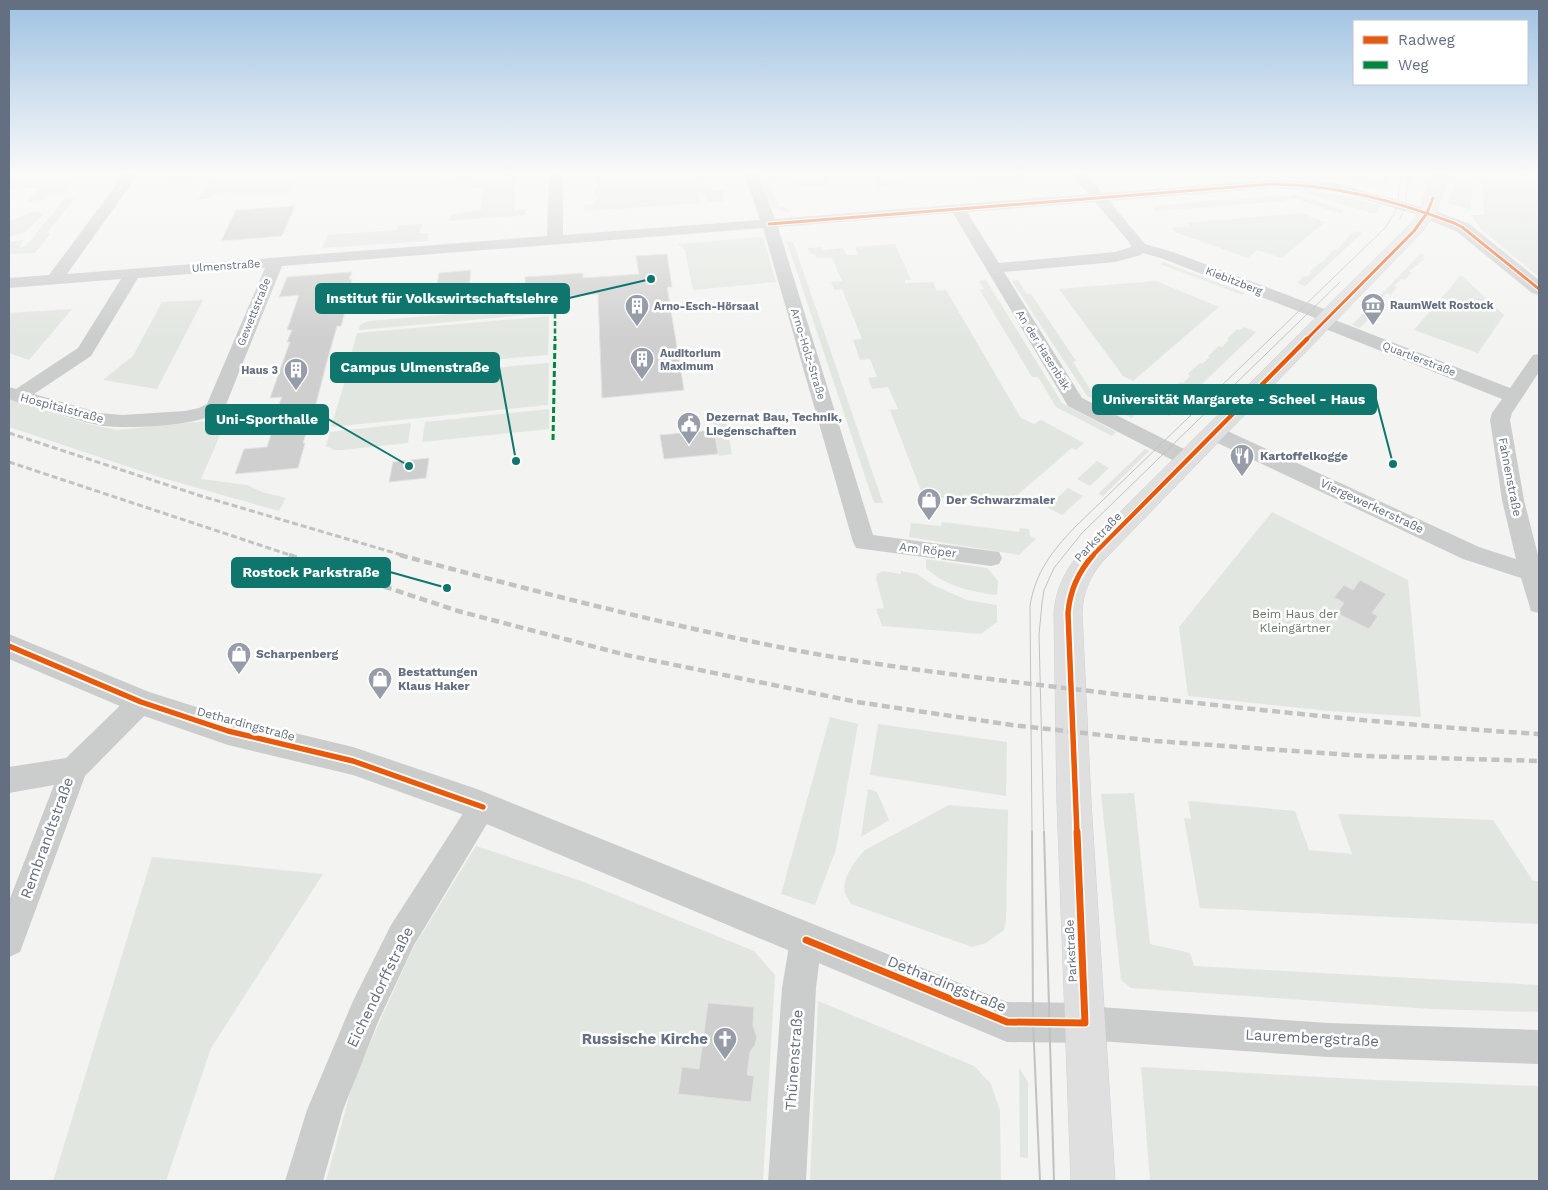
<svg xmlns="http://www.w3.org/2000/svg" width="1548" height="1190" viewBox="0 0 1548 1190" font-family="'Work Sans',sans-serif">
  <rect width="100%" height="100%" fill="#f3f3f1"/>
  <g fill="#e2e6e0">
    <path d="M9 173H55L47 182 74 180 62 194 47 195 43 200 27 202 39 188 12 189 9 192Z"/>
    <path d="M172 173H210L207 177 167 180Z"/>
    <path d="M219 173H309L299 174 291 193 241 194 227 192 215 194 210 198 197 200Z"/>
    <path d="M441 173H516L514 210 526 209V215L449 221 451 215 481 210 484 187 471 188V182L438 185Z"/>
    <path d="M596 173H713L714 174 708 175V178L715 177V179H695L697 187 711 186 712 191 724 190 725 194 722 195 724 201 708 202 706 193H698L700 203 584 211V205L595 204V200L598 199V195H595L594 187H598L597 183H594V179L596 178Z"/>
    <path d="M759 173H767L779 207H786L789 213 771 206Z"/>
    <path d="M790 173H823L829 186H795Z"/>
    <path d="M873 173H899L905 184 877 187 875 184 879 183Z"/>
    <path d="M977 173H1022L1028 179 982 182Z"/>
    <path d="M1343 173H1388L1386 186 1377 188 1345 176 1342 175Z"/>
    <path d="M1455 173H1473L1471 210 1448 203 1453 190Z"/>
    <path d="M1482 173H1539V277L1482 230 1471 215H1484Z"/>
    <path d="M1296 190 1337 194 1381 206 1375 214Z"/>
    <path d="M1294 194 1344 210 1341 214 1290 197 1285 201 1156 211 1152 206 1284 195 1290 197Z"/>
    <path d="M77 196 47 233 50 234 35 253 9 254V242L24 240 19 247 26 246 66 197Z"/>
    <path d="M35 211 44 214 25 232 9 237V221Z"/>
    <path d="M1300 213 1325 222 1282 258 1257 250 1248 258 1175 232 1171 228 1190 226 1188 223Z"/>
    <path d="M422 224 420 233H429L427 241 322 248 328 235 396 230 398 226Z"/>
    <path d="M1357 231 1362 233 1305 286 1297 283 1304 276 1307 277 1312 272 1310 271 1320 263H1322L1334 249 1337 250 1352 233Z"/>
    <path d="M763 237 776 282 693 290 685 250 677 244Z"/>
    <path d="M787 242H793L883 503H874Z"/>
    <path d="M895 244 911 280H905V283L933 282 937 291 946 290 1021 418 1034 424 1041 420 1084 443 1076 450 1072 448 1008 503 923 496 890 410 898 409 888 387 872 389 868 378 877 377 870 359 860 360 853 340 862 339 842 289 834 290 831 282 842 281 832 258H816L815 254H810L808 248 822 247 823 250 843 248 846 255H858L855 247Z"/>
    <path d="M1421 253 1425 255 1422 258 1425 259 1409 271 1412 273 1404 280 1401 279 1394 286 1397 287 1391 295 1387 293 1380 300 1383 302 1376 309 1372 308 1365 315 1370 317 1360 328 1352 325Z"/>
    <path d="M1163 262 1245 293 1242 295 1160 264Z"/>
    <path d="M1461 275 1504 315 1478 353 1414 330Z"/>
    <path d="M986 280 1062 403 1116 432 1112 436 1056 407 1038 377H1032L980 290 984 289 979 281Z"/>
    <path d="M1018 280 1027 294H1031L1076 361 1073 362 1093 394 1135 414 1132 418 1087 396 1012 281Z"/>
    <path d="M1156 281 1219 307 1133 381 1123 376 1059 289Z"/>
    <path d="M203 300 157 389 103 380 133 356 162 302Z"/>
    <path d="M550 306 549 313 359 330 360 325 368 321Z"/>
    <path d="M72 309 29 360 9 353V313Z"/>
    <path d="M549 316 548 355 346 373 357 333Z"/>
    <path d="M1244 327 1256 332 1169 416 1158 410 1169 400 1165 399 1170 394 1168 392 1180 382 1183 383 1190 376 1188 374 1200 363 1202 364 1210 357 1208 356 1219 346 1222 347 1229 340 1227 339 1237 329 1240 330Z"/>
    <path d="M549 363 548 405 331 427 345 381Z"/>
    <path d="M9 399 88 424 117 430 227 419 201 479 247 485 262 492 286 498 279 511 159 477 9 427Z"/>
    <path d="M549 409V429L422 442 425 422Z"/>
    <path d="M726 421 732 454 719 456 713 422Z"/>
    <path d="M411 423 408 443 343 450H334L326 446 330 432Z"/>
    <path d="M1145 449 1149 451 1103 496 1098 494Z"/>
    <path d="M1097 461 1109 468 1090 486 1077 479Z"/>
    <path d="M1068 488 1083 496 1062 515 1047 507Z"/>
    <path d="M1272 512 1408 580 1421 717 1328 711 1188 696 1179 627Z"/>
    <path d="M942 522 1019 532 1020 528 1029 529 1030 536 1036 539 1019 555 909 537 911 523 941 526Z"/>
    <path d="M926 559 987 568 998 581 997 595C972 592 945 586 926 568Z"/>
    <path d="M883 571 901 574V571L917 574 933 585 967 600 997 605V622L981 634 882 626 876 609 884 608 876 579 877 574Z"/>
    <path d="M830 717 858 724 836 849 815 905 781 894Z"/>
    <path d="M878 724 1007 742 1006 796 870 775Z"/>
    <path d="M868 789 877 792 889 820 861 837Z"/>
    <path d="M1134 793 1150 944 1190 953 1194 966 1539 985V1012L1433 1009 1131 988 1121 980 1101 794Z"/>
    <path d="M1188 801 1295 811 1309 850 1352 854 1338 814 1493 820 1533 881H1539V924L1200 908 1184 818 1191 819Z"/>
    <path d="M949 805 1008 810 1006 920 1004 930 986 943 972 947 851 904C849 900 846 896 845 893 841 879 856 859 865 850Z"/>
    <path d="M476 846 581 881 754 951 775 975 763 1181H326L354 1079 412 950Z"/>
    <path d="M152 857 323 874 211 1048 166 1181H53Z"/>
    <path d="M818 1001 974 1066 991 1084 1000 1111 1001 1181H810Z"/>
    <path d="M1141 1067 1376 1080 1539 1086V1181H1150Z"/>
    <path d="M1019 1068 1028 1082V1158L1020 1157Z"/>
  </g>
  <g fill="#cfcfcf" stroke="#e2e2e1">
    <path d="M295 206 282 236 221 241 236 210Z"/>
    <path d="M667 254 672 287H667L684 390 602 398 598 294 513 300 516 283H525V277L583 273V278L639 274 636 256Z"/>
    <path d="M471 270 467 305 433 308 439 273Z"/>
    <path d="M352 272 349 279H352L346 308 341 326H337L327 361 317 400 303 443H305L298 468 235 474 244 449 267 447 281 404H279L282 397 270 398 290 342H287L292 330H287L299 295 279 297 287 277Z"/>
    <path d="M714 430 718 454 664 459 660 435Z"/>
    <path d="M429 458 426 478 389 482 393 462Z"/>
    <path d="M1360 580 1386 594 1372 613 1378 616 1369 629 1337 613 1344 603 1334 597 1344 585 1353 590Z"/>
    <path d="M708 1003 754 1007 753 1026 757 1037 755 1045 750 1052 747 1075 754 1076 751 1102 678 1094 682 1067 699 1069Z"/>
  </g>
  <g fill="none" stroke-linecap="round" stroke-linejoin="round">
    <defs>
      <path id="secondary" d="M1433 173H1449L1436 213 1422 232 1102 562C1089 578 1083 592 1082 613L1091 802 1115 1181H1071L1057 802 1054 613C1056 587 1067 567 1084 548L1410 224 1419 212Z"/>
    </defs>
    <use href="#secondary" stroke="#d0d1d0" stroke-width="1"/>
    <g fill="#cbcccc" fill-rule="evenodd">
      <path d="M125 173H139L67 274 547 236 549 173H563V235L760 220 744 173H758L775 219 1088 194 1070 173H1084L1102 193 1273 180 1335 183 1432 210 1434 213 1432 216 1427 217 1334 191 1273 188 1109 201 1145 244 1173 252 1335 313 1338 317 1335 320 1510 388 1533 355 1539 354V372L1512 413 1510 420 1524 500 1539 559V613L1531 611 1521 578 1463 559 1207 438 1204 433 1207 428 1214 427 1221 428 1479 547 1516 559 1502 500 1490 420 1492 413 1502 399 1318 326 1315 322 1318 319 1161 258 1142 253 1141 255 1115 262 1004 272 1082 398 1194 454 1197 459 1194 464 1187 466 1180 464 1068 406 953 213 778 227 873 535 999 552 1002 558 999 564 991 566 856 548 853 542 763 228 282 266 225 407C211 427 121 430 98 425 82 422 65 416 49 411 36 407 21 404 9 399V387L16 389 78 348 121 279 9 288V278L49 275ZM1095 202 1129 242 1131 247 1115 252 999 263 967 212ZM265 268 207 404 199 408 185 411 122 415 100 413 34 394 91 356 138 278Z"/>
      <path d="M141 691 150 694 154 702 150 710 85 776 20 952 9 957V901L54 785 9 793V767L66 758 132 694Z"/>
      <path d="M483 794 493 798 497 807 413 947 378 1022 343 1110 323 1181H285L307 1110 353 1001 391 925 473 798Z"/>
      <path d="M806 924 817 929 822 940 816 988 806 1181H768L782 988 790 940 795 929Z"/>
      <path d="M1085 1006 1328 1023 1539 1030V1064L1328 1057 1085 1040 1073 1035 1068 1023 1073 1011Z"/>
    </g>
    <g fill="#cbcccc" fill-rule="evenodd">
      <path d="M1427 208 1468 223 1539 280V295L1532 293 1456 231 1421 217 1418 213 1421 209Z"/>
      <path d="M9 634 149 692 228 717 353 747 477 789 1007 1002 1085 1003 1099 1009 1105 1023 1099 1037 1085 1043 1007 1042 470 817 353 775 228 745 141 715 9 659Z"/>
    </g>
    <use href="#secondary" fill="#dfdfe0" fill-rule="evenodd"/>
    <g stroke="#c1c2c2" stroke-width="1">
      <path d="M1400 219 1405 206 1409 173"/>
      <path d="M1032 834 1030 606C1035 573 1052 551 1075 527L1386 227 1397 208 1401 173"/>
      <path d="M1044 834 1039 635 1042 603 1044 590 1054 568 1082 533 1340 282"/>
    </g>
    <g stroke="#c1c2c2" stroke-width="2">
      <path d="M1032 832 1033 1022 1040 1181"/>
      <path d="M1044 832 1054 1181"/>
    </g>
    <g stroke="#c1c2c2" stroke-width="3" stroke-dasharray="6 3" stroke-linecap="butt">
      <path d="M9 433 201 496 405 556"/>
      <path d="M9 462 293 556"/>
    </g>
    <g stroke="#c1c2c2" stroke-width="4.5" stroke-dasharray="8 4.5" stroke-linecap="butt">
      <path d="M289 555 458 611 626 655 857 702 1012 725 1155 741 1364 756 1539 761"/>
      <path d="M400 555C529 590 658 623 789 649 894 669 1000 680 1106 693 1250 709 1394 725 1539 734"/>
    </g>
    <path stroke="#00873e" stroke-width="2.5" stroke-dasharray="5 2.5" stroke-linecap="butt" d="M555 341V314"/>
    <path stroke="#00873e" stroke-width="3" stroke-dasharray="6 3" stroke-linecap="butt" d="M553 440 555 339"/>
    <defs>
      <g id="cycleway-far3">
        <path d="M769 224 1273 184C1337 185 1395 201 1454 223L1462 227 1539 289"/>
        <path d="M1305 341 1414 231 1427 213 1433 198"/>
      </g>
      <path id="cycleway-far2" d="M1092 556 1307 339"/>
      <g id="cycleway-far1">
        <path d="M9 646 141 702 228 731 353 761 483 807"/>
        <path d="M1077 834 1068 613C1070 590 1078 573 1093 555"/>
      </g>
      <path id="cycleway" d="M806 940 1007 1022 1085 1023 1077 832"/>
    </defs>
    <use href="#cycleway-far3" stroke="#fff" stroke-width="5"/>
    <use href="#cycleway-far2" stroke="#fff" stroke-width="7"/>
    <use href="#cycleway-far1" stroke="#fff" stroke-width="9"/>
    <use href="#cycleway" stroke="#fff" stroke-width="10"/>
    <use href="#cycleway-far3" stroke="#e8590c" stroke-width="3"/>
    <use href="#cycleway-far2" stroke="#e8590c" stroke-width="4.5"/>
    <use href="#cycleway-far1" stroke="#e8590c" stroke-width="5.5"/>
    <use href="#cycleway" stroke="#e8590c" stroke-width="7"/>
  </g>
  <linearGradient id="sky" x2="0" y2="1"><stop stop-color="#9ec1e2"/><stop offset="0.51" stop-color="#fafaf9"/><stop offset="1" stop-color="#fafaf9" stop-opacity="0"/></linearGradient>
  <rect width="1548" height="339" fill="url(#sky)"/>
  <defs>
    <symbol id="museum-pin" viewBox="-11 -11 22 30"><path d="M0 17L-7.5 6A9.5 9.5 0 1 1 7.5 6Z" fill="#969da8" stroke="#fff"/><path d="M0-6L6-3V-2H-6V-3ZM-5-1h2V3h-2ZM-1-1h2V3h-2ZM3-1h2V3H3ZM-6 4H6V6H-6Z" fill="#fff"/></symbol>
    <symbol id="building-pin" viewBox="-11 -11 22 30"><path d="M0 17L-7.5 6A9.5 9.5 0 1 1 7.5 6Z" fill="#969da8" stroke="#fff"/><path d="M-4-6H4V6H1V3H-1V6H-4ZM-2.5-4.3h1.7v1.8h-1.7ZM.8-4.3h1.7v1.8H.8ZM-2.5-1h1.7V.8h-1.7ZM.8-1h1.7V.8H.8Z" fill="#fff"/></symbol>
    <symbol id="civic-pin" viewBox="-11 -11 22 30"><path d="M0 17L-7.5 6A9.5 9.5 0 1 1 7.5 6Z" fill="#969da8" stroke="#fff"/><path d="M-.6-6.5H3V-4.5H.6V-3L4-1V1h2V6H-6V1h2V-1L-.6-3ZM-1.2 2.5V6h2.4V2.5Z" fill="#fff"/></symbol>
    <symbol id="restaurant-pin" viewBox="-11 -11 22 30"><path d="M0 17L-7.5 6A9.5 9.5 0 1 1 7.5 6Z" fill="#969da8" stroke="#fff"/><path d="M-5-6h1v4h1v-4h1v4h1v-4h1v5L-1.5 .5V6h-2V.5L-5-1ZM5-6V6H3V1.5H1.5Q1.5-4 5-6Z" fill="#fff"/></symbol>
    <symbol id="shop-pin" viewBox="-11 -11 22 30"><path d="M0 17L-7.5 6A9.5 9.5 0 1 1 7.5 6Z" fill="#969da8" stroke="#fff"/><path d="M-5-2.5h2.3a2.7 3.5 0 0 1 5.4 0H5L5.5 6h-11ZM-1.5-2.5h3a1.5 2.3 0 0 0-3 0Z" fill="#fff"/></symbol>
    <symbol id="church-pin" viewBox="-11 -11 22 30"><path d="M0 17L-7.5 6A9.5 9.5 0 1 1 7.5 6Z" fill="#969da8" stroke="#fff"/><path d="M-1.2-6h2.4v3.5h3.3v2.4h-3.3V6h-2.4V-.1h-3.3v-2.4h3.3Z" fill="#fff"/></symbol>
  </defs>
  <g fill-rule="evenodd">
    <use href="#museum-pin" x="1359" y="291" width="28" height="38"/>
    <use href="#building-pin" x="623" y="292" width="28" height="38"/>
    <use href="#building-pin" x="628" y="345" width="28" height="38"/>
    <use href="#building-pin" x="282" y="356" width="28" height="38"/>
    <use href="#civic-pin" x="675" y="410" width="28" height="38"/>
    <use href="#restaurant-pin" x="1228" y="442" width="28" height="38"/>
    <use href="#shop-pin" x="915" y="486" width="28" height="38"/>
    <use href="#shop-pin" x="225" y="640" width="28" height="38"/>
    <use href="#shop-pin" x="366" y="665" width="28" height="38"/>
    <use href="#church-pin" x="711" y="1025" width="28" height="38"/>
  </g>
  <g text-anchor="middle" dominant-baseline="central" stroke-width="5" stroke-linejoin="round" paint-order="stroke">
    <g font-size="11" fill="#646f81" stroke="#fff">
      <text transform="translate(226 266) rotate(-4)">Ulmenstraße</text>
      <text transform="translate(1234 281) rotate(21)">Kiebitzberg</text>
      <text transform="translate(254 312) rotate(-68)">Gewettstraße</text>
      <text transform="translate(1043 350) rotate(58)">An der Hasenbäk</text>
      <text transform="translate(808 354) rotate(73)">Arno-Holz-Straße</text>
      <text transform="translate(1419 359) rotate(21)">Quartierstraße</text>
    </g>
    <g font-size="11" font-weight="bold" fill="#646f81" stroke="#fff" text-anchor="start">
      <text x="1390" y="305">RaumWelt Rostock</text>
      <text x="654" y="306">Arno-Esch-Hörsaal</text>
      <text x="660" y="353">Auditorium<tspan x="660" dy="13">Maximum</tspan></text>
      <text x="278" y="370" text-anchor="end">Haus 3</text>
    </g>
    <g font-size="12" fill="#646f81" stroke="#fff">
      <text transform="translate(62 408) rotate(15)">Hospitalstraße</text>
      <text transform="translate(1510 477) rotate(79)">Fahnenstraße</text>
      <text transform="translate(1372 506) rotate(25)">Viergewerkerstraße</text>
      <text transform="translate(1098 537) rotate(-47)">Parkstraße</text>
      <text transform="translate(928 550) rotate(7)">Am Röper</text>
      <text transform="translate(246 724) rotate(15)">Dethardingstraße</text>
      <text transform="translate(1071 951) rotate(-93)">Parkstraße</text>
    </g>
    <g font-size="12" font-weight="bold" fill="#646f81" stroke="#fff" text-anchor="start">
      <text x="706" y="417">Dezernat Bau, Technik,<tspan x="706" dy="14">Liegenschaften</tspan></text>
      <text x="1260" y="456">Kartoffelkogge</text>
      <text x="946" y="500">Der Schwarzmaler</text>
      <text x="256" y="654">Scharpenberg</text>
      <text x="398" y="672">Bestattungen<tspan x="398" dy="14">Klaus Haker</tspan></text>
    </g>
    <g font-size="12" fill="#637863" stroke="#fff">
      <text x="1295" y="614">Beim Haus der<tspan x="1295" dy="14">Kleingärtner</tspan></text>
    </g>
    <g font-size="15" fill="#646f81" stroke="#fff">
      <text transform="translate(47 838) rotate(-70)">Rembrandtstraße</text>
      <text transform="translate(947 984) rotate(22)">Dethardingstraße</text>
      <text transform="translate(380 987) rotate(-64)">Eichendorffstraße</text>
      <text transform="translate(1312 1038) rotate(3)">Laurembergstraße</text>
      <text transform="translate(794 1060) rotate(-86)">Thünenstraße</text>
    </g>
    <g font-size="15" font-weight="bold" fill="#646f81" stroke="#fff" text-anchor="end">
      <text x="708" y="1039">Russische Kirche</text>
    </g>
  </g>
  <path fill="none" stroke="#0f766e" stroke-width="2" d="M651 279L569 298M516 461L499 367M1393 464L1376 399M409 466L328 419M447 588L390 572"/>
  <g fill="#0f766e" stroke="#fff" stroke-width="2">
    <circle cx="651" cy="279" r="5"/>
    <circle cx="516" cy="461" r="5"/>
    <circle cx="1393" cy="464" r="5"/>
    <circle cx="409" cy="466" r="5"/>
    <circle cx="447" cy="588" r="5"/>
  </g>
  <g fill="#0f766e" stroke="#0f766e" stroke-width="2">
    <rect x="316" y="284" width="253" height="29" rx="5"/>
    <rect x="331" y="353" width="168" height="29" rx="5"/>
    <rect x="1093" y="385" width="283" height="29" rx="5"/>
    <rect x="206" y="405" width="122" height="29" rx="5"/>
    <rect x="232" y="558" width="158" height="29" rx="5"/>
  </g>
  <g font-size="14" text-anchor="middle" font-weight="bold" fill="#fff">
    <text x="442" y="303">Institut für Volkswirtschaftslehre</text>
    <text x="415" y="372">Campus Ulmenstraße</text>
    <text x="1234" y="404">Universität Margarete - Scheel - Haus</text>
    <text x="267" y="424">Uni-Sporthalle</text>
    <text x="311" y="577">Rostock Parkstraße</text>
  </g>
  <rect width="1548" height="1190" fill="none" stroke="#646f81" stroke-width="20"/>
  <rect x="1353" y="20" width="175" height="65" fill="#ffffff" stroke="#c1c5cd"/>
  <rect x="1363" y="36" width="25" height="8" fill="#e8590c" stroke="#c1c5cd"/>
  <text x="1398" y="45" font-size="15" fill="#646f81">Radweg</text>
  <rect x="1363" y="61" width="25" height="8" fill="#00873e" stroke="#c1c5cd"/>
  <text x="1398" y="70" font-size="15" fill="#646f81">Weg</text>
</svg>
